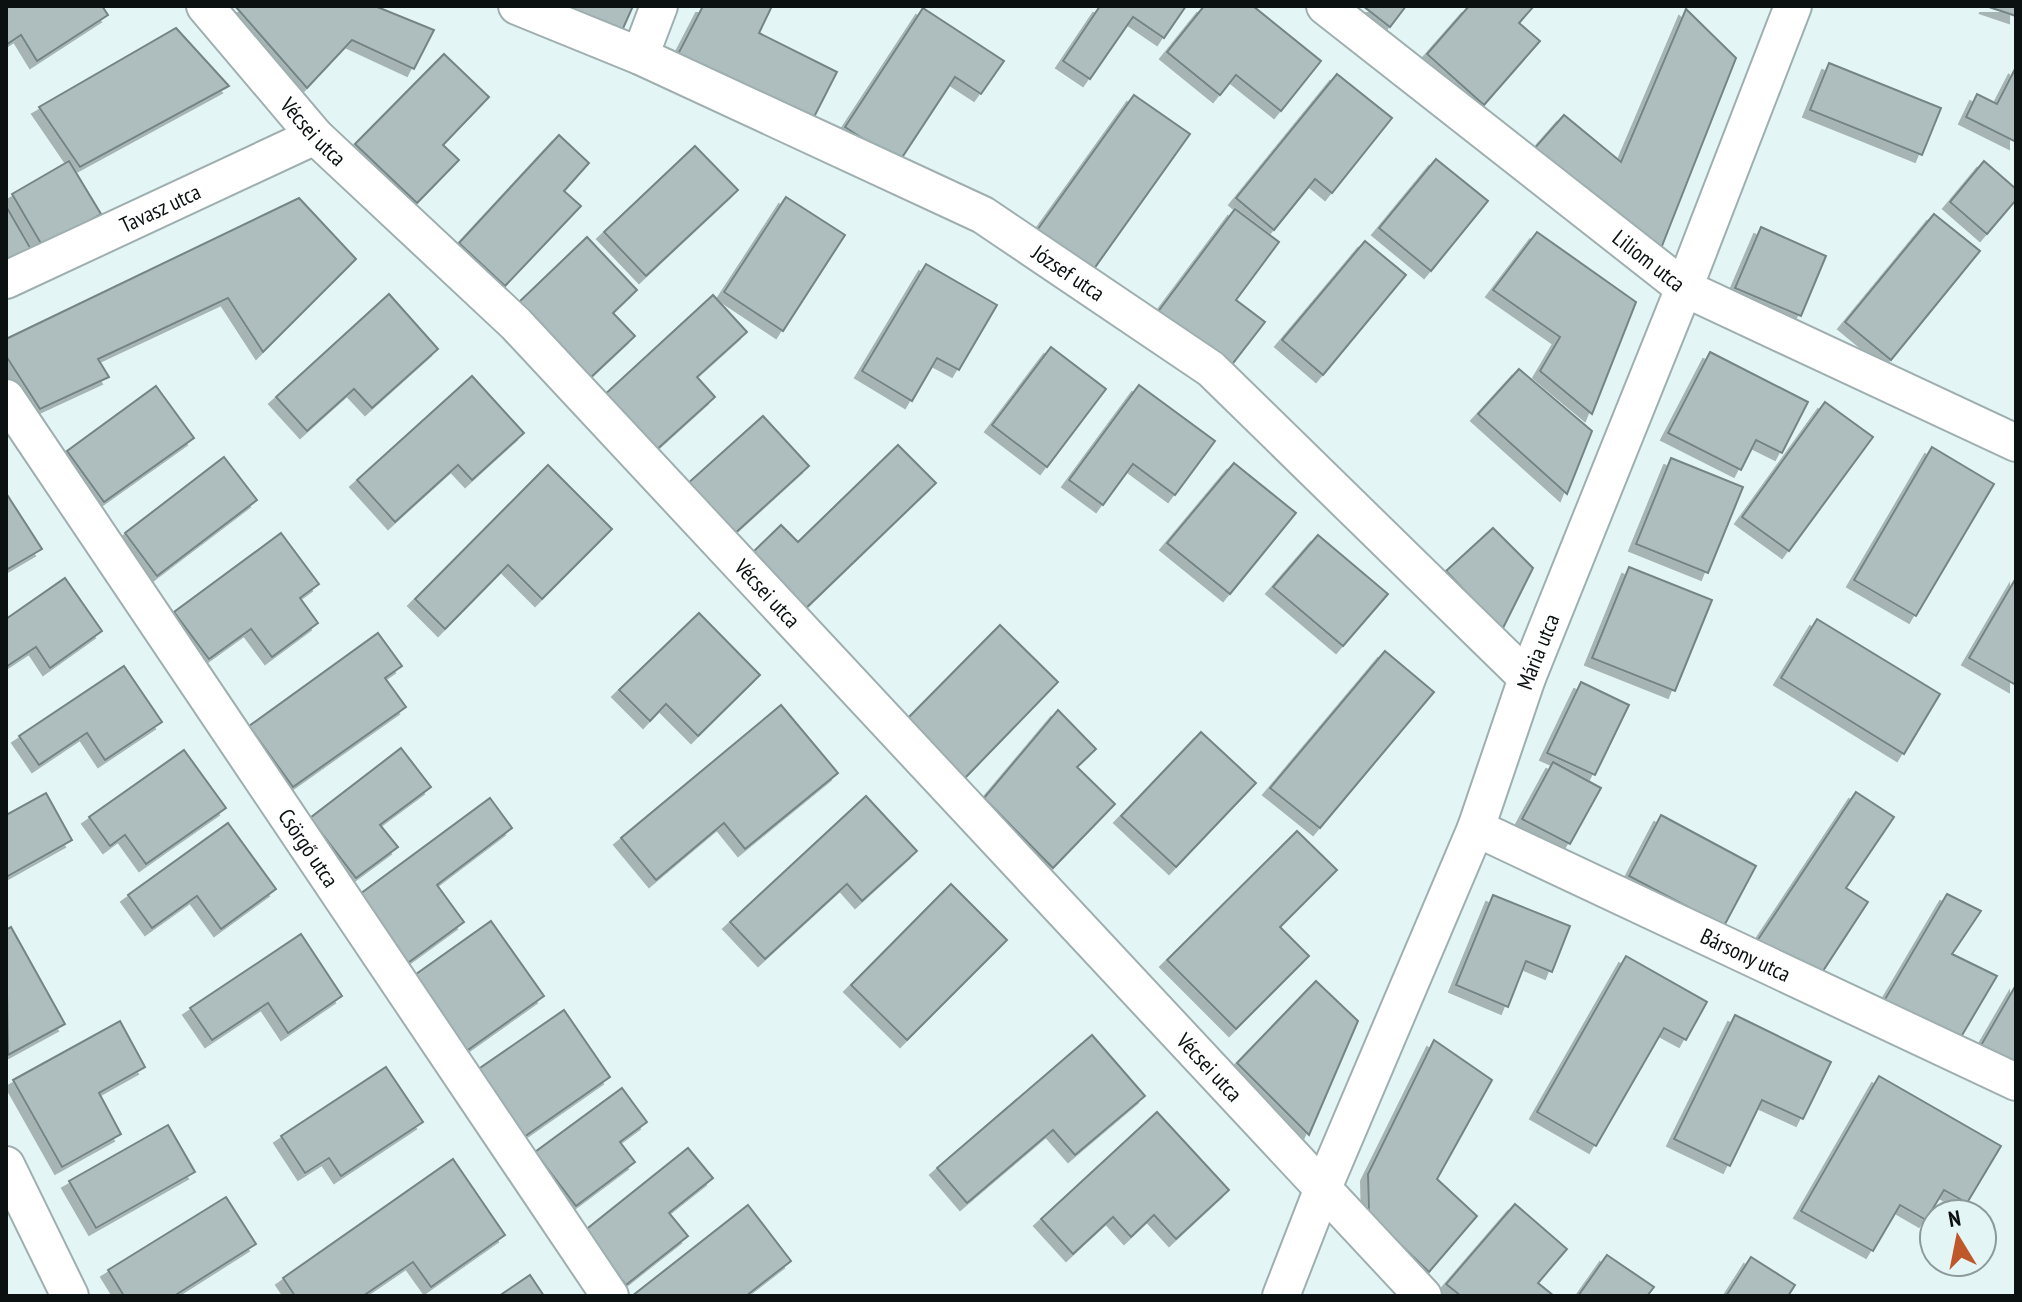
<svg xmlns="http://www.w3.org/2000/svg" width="2022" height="1302" viewBox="0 0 2022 1302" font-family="'PT Sans Narrow',sans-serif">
  <defs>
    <filter id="shadow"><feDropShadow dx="-7" dy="7" stdDeviation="0" flood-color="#0004"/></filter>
  </defs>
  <rect width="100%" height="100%" fill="#e4f5f5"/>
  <g fill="#aebebe" stroke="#758484" stroke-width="2" filter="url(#shadow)">
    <path d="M6 6H102L108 15 37 61 21 35 6 45Z"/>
    <path d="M235 6H375L434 30 414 69 352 40 307 88Z"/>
    <path d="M560 6H633L621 33Z"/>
    <path d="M703 6H772L759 33 837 72 811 123 677 56Z"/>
    <path d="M1100 6H1186L1164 38 1133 17 1090 79 1063 61Z"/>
    <path d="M1204 6H1253L1321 61 1281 111 1236 75 1220 95 1167 52Z"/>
    <path d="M1363 6H1406L1390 27Z"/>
    <path d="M1469 6H1534L1519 23 1540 41 1484 105 1427 54Z"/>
    <path d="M1986 6H2016V16Z"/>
    <path d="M923 8 1004 61 981 94 955 77 899 162 845 127Z"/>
    <path d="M1686 9 1736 58 1660 251 1533 150 1564 115 1621 162Z"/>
    <path d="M176 28 229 86 80 167 39 107Z"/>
    <path d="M444 54 489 97 443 145 459 160 417 203 355 144Z"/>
    <path d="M1829 63 1941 108 1922 155 1810 110Z"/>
    <path d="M2016 67V142L1966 117 1977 94 1997 104Z"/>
    <path d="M1337 74 1392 118 1332 193 1315 179 1274 230 1236 198Z"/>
    <path d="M1134 95 1190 134 1091 273 1035 233Z"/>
    <path d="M559 135 589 163 564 191 581 206 505 286 459 243Z"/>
    <path d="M695 146 738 190 646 276 604 232Z"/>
    <path d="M1436 159 1488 201 1431 271 1379 228Z"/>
    <path d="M69 161 101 214 43 247 12 194Z"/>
    <path d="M1984 161 2016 189V200L1987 234 1950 202Z"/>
    <path d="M786 197 845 235 783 331 724 292Z"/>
    <path d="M299 198 356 259 263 352 228 298 98 359 109 377 40 409 6 356V339Z"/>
    <path d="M6 206 32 251 6 266Z"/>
    <path d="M1235 209 1279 242 1236 300 1265 322 1230 367 1157 313Z"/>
    <path d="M1934 214 1980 251 1891 360 1845 322Z"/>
    <path d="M1761 227 1826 256 1801 316 1735 288Z"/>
    <path d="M1537 232 1636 302 1592 414 1540 371 1560 337 1493 290Z"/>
    <path d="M587 237 637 290 613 313 635 336 588 380 517 304Z"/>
    <path d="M1365 241 1406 275 1323 375 1282 340Z"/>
    <path d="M926 264 997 305 959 370 937 358 912 401 862 371Z"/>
    <path d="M389 294 438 349 372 408 354 389 307 431 276 397Z"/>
    <path d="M713 295 747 332 697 377 715 397 654 452 602 397Z"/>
    <path d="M1051 347 1106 389 1047 467 992 425Z"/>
    <path d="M1710 352 1808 402 1782 453 1756 440 1741 470 1668 433Z"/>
    <path d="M1519 369 1592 431 1567 494 1478 414Z"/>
    <path d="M472 376 524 433 472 480 458 465 395 522 357 480Z"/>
    <path d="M1139 385 1215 441 1175 495 1133 464 1103 505 1069 480Z"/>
    <path d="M156 386 194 438 104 502 67 451Z"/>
    <path d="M1825 402 1873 437 1789 551 1742 517Z"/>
    <path d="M763 416 809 466 732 536 686 485Z"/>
    <path d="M898 445 936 483 802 612 748 557 781 525 798 542Z"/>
    <path d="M1932 447 1994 484 1916 616 1854 580Z"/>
    <path d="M224 457 257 500 157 576 125 533Z"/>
    <path d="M1671 458 1743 487 1708 573 1636 544Z"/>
    <path d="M1234 463 1296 513 1230 594 1167 543Z"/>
    <path d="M548 465 612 529 542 599 508 565 445 629 415 599Z"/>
    <path d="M6 493 42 549 6 570Z"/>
    <path d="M1493 528 1533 568 1502 630 1446 571Z"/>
    <path d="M281 533 319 584 300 598 318 623 272 657 251 629 209 659 174 612Z"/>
    <path d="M1318 535 1388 594 1343 646 1273 587Z"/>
    <path d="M1629 567 1712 600 1675 691 1592 658Z"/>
    <path d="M65 578 102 631 50 668 36 647 6 667V619Z"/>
    <path d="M2016 578V685L1969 658Z"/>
    <path d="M699 613 760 675 698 736 666 704 650 721 619 690Z"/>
    <path d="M1817 619 1940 694 1904 754 1781 678Z"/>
    <path d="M1000 625 1058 682 964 779 905 721Z"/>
    <path d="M378 633 402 666 385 678 406 707 293 787 249 726Z"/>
    <path d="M1385 651 1434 692 1320 828 1270 788Z"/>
    <path d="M124 666 162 722 105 760 87 733 39 765 19 736Z"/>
    <path d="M1581 682 1629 705 1595 775 1547 753Z"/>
    <path d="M781 705 838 773 745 849 724 823 656 880 621 838Z"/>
    <path d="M1058 710 1096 749 1077 767 1115 804 1053 868 984 798Z"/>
    <path d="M1201 732 1256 783 1176 867 1121 816Z"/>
    <path d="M401 748 431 787 380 825 398 847 356 878 310 818Z"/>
    <path d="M184 750 226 808 146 864 125 835 110 846 89 817Z"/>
    <path d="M1553 762 1601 788 1570 844 1522 819Z"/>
    <path d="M1856 792 1894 817 1846 888 1868 902 1817 980 1757 941Z"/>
    <path d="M46 793 72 840 6 877V815Z"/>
    <path d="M866 796 917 851 862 901 847 884 765 959 730 922Z"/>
    <path d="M490 798 512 828 437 885 464 922 405 965 356 897Z"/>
    <path d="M1661 815 1756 866 1724 926 1629 876Z"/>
    <path d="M228 823 276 889 221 929 197 896 152 928 128 895Z"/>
    <path d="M1297 831 1337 870 1280 927 1309 956 1236 1029 1167 960Z"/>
    <path d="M951 884 1007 940 907 1040 851 985Z"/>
    <path d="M1947 894 1981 911 1952 954 1997 976 1958 1042 1881 1006Z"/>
    <path d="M1493 895 1570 926 1552 972 1526 961 1508 1007 1456 985Z"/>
    <path d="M491 921 544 996 465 1052 412 977Z"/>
    <path d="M11 927 65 1024 8 1055 6 930Z"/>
    <path d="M301 934 342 996 288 1033 268 1003 212 1040 190 1008Z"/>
    <path d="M1626 956 1707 1002 1686 1040 1664 1028 1596 1146 1537 1112Z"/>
    <path d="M1316 981 1358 1021 1309 1135 1237 1063Z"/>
    <path d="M2016 985V1064L1980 1047Z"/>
    <path d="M564 1010 610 1077 524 1137 477 1070Z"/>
    <path d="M1735 1015 1831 1062 1803 1119 1762 1100 1730 1166 1674 1139Z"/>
    <path d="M120 1021 145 1067 99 1093 121 1134 62 1167 13 1080Z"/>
    <path d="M1092 1035 1145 1096 1075 1155 1053 1130 967 1203 937 1168Z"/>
    <path d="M1434 1040 1492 1080 1437 1179 1477 1216 1429 1272 1369 1214 1368 1174Z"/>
    <path d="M386 1067 423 1122 341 1176 329 1158 305 1173 281 1136Z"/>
    <path d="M1879 1076 2001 1146 1967 1203 1944 1190 1926 1220 1900 1205 1873 1251 1801 1211Z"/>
    <path d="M622 1088 647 1122 620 1142 635 1162 576 1206 535 1152Z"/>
    <path d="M1157 1112 1229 1190 1176 1239 1154 1215 1131 1237 1113 1217 1073 1254 1041 1219Z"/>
    <path d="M168 1125 195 1172 96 1228 69 1181Z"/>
    <path d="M688 1148 713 1178 669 1213 688 1236 626 1285 583 1232Z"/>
    <path d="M453 1159 505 1235 431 1287 413 1262 363 1296H295L283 1278Z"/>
    <path d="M226 1197 256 1244 174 1296H124L108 1270Z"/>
    <path d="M1515 1204 1567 1249 1538 1283 1554 1296H1461L1446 1284Z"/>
    <path d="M748 1205 791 1261 746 1296H632Z"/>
    <path d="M1607 1255 1654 1287 1647 1296H1578Z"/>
    <path d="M1751 1257 1795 1285 1788 1296H1726Z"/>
    <path d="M530 1275 544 1296H499Z"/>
  </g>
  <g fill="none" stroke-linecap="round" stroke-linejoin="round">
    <defs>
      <g id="minor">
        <path id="s1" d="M205 6 315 136 516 324 1423 1296"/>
        <path id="s2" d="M517 6 640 56 983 215 1211 369 1527 678"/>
        <path id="s3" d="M1325 6 1684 288 2016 443"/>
        <path d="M640 56 659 6"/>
        <path id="s4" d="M6 280 315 136"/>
        <path id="s5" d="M6 398 610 1296"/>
        <path id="s6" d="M1476 828 2016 1082"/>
        <path d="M6 1165 70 1296"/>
        <path id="s7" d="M1281 1296 1323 1188 1476 828 1527 678 1684 288 1793 6"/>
      </g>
    </defs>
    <use href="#minor" stroke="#9fafaf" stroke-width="40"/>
    <use href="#minor" stroke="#fff" stroke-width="36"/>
  </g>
  <g text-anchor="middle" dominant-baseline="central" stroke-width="6" stroke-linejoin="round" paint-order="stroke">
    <g font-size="22" fill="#0b1111" stroke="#e4f5f5">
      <text stroke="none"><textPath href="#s1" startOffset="166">Vécsei utca</textPath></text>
      <text stroke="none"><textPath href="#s4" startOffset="170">Tavasz utca</textPath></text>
      <text stroke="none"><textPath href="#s3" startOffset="412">Liliom utca</textPath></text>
      <text stroke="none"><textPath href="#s2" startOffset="614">József utca</textPath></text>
      <text stroke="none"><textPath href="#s1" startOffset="814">Vécsei utca</textPath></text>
      <text stroke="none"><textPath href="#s7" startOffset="694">Mária utca</textPath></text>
      <text stroke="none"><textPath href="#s5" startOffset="542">Csörgő utca</textPath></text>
      <text stroke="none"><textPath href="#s6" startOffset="298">Bársony utca</textPath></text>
      <text stroke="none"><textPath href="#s1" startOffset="1462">Vécsei utca</textPath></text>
    </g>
  </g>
  <rect width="2022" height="1302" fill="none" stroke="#0b1111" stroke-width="16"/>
  <g transform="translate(1958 1238) rotate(350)"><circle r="38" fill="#e4f5f5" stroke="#8d9a9a" stroke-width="2"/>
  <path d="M0-6L14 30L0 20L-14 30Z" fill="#be582b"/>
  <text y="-12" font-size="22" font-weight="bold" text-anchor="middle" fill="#0b1111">N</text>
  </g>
</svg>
